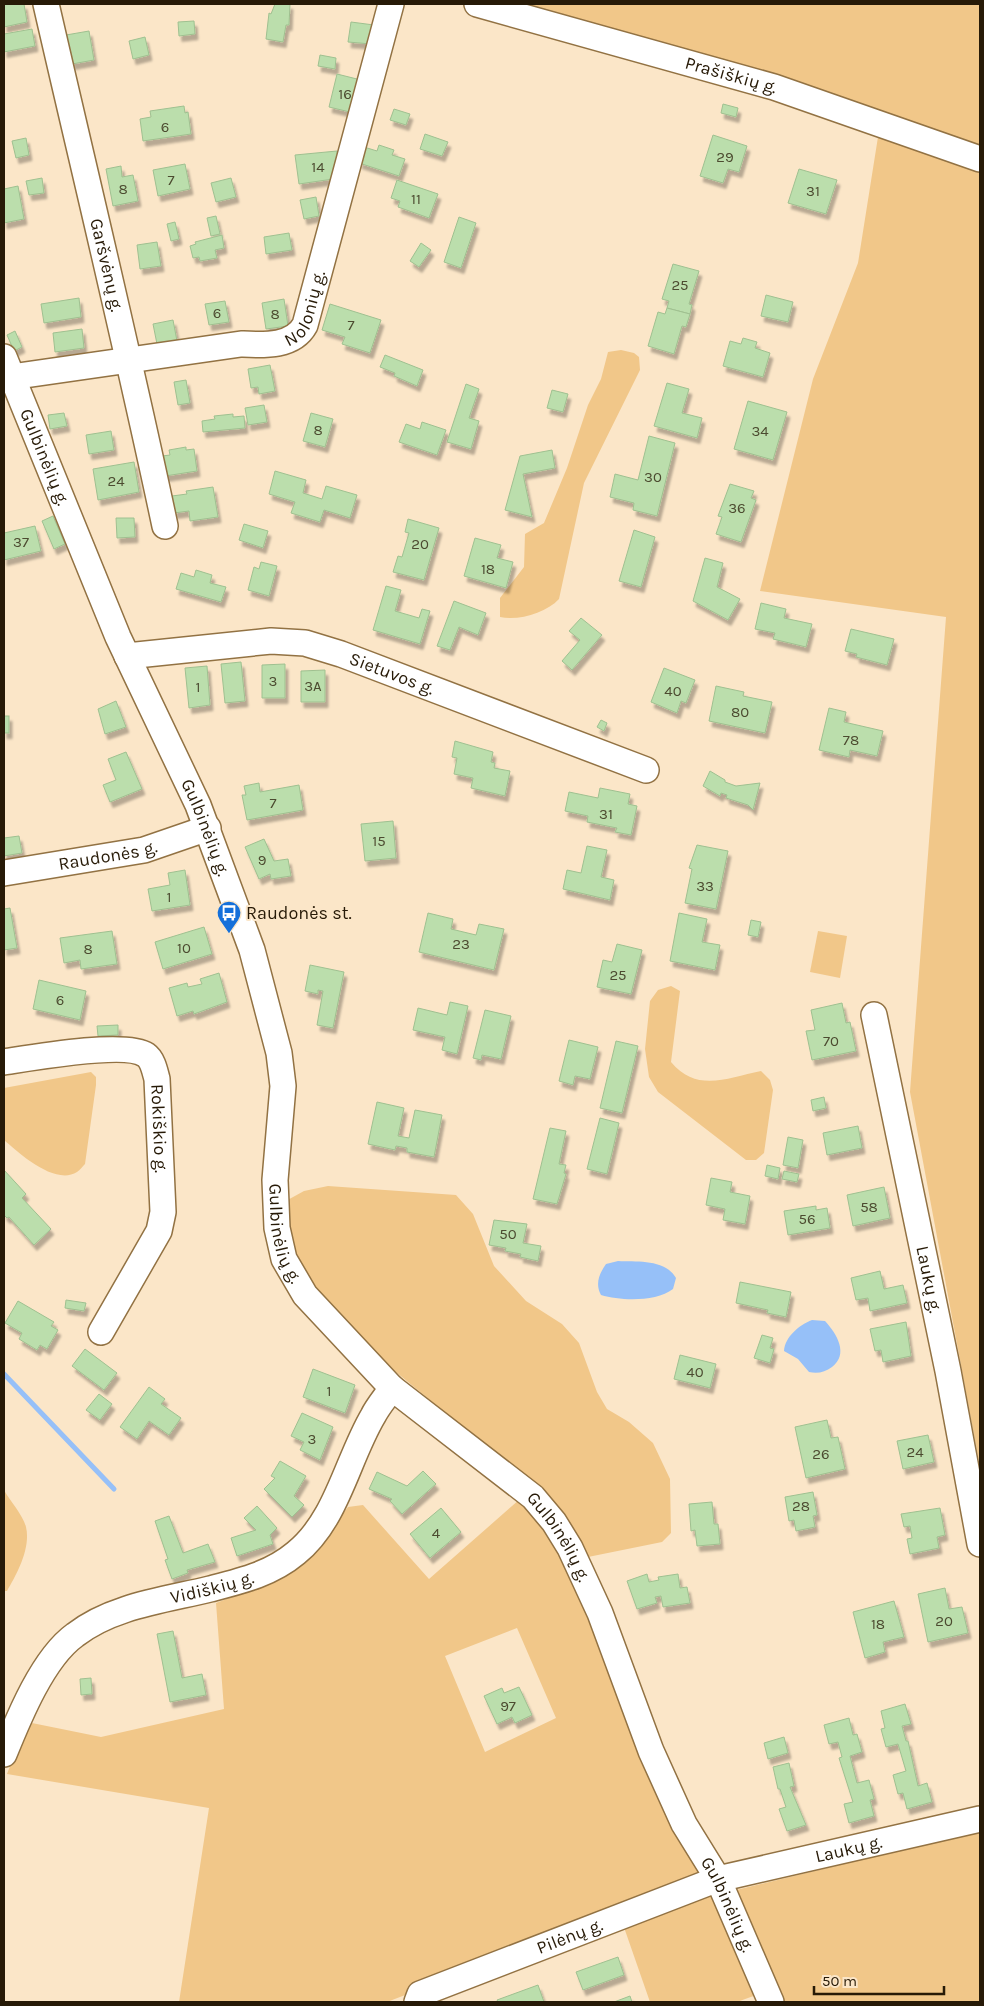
<svg xmlns="http://www.w3.org/2000/svg" width="984" height="2006" viewBox="0 0 984 2006" font-family="Karla,sans-serif">
  <defs>
    <filter id="shadow"><feDropShadow dx="3" dy="5.5" stdDeviation="1" flood-color="#0004"/></filter>
  </defs>
  <rect width="100%" height="100%" fill="#fbe6c8"/>
  <g fill="#f1c789" fill-rule="evenodd">
    <path d="M511 4H980V1467L910 1092 946 617 760 591 813 379 858 263 881 118Z"/>
    <path d="M621 350 634 353 639 357 640 370 584 483 559 599C546 613 519 621 500 617V598L524 567 525 534 544 523 567 468 588 405 601 379 608 352Z"/>
    <path d="M818 931 847 936 840 978 810 972Z"/>
    <path d="M671 986 680 991 671 1062C697 1093 727 1078 761 1071L770 1080 773 1090 764 1153 756 1160H746L658 1092 649 1077 645 1049 650 1001 658 990Z"/>
    <path d="M91 1072 96 1077V1085L85 1164C83 1166 80 1170 77 1172 55 1186 19 1153 4 1140V1088Z"/>
    <path d="M328 1186 456 1195 473 1214 494 1266 526 1301 562 1324 579 1343 597 1392 607 1409 629 1422 653 1443 670 1479 671 1533 662 1542 588 1557 553 1505 515 1470 368 1349 300 1277 284 1202 304 1191Z"/>
    <path d="M4 1490C10 1501 23 1515 26 1527 31 1548 17 1574 7 1591H4Z"/>
    <path d="M520 1499 560 1548 759 1994 737 2002H650L619 1913 387 2002H179L209 1808 7 1774 27 1722 101 1737 224 1709 216 1603 274 1581 314 1550 348 1507 363 1505 429 1579ZM517 1628 556 1718 485 1752 445 1656Z"/>
    <path d="M980 1831V2002H777L732 1891Z"/>
  </g>
  <g fill="#96c0f8">
    <path d="M618 1261C638 1262 665 1259 676 1278L673 1289C656 1302 621 1301 601 1295 595 1284 599 1274 606 1264Z"/>
    <path d="M812 1320 825 1321C837 1334 849 1354 832 1367 825 1372 818 1374 809 1372L798 1359 784 1351C785 1337 799 1325 812 1320Z"/>
  </g>
  <g fill="none" stroke-linecap="round" stroke-linejoin="round">
    <path stroke="#96c0f8" stroke-width="5" d="M4 1374 114 1489"/>
  </g>
  <g fill="#bbdeac" stroke="#9fc090" filter="url(#shadow)">
    <path d="M4 4H24L27 22 4 27Z"/>
    <path d="M275 4H290L289 25H286L283 42 266 39 269 13 271 14Z"/>
    <path d="M194 21 195 34 179 36 178 22Z"/>
    <path d="M351 22 374 25 371 44 348 42Z"/>
    <path d="M32 29 35 46 4 52V34Z"/>
    <path d="M89 31 94 60 72 64 66 35Z"/>
    <path d="M145 37 149 55 133 59 129 41Z"/>
    <path d="M320 55 336 58 335 69 318 66Z"/>
    <path d="M337 74 361 80 354 113 329 107Z"/>
    <path d="M723 104 738 108 736 117 721 113Z"/>
    <path d="M184 106 185 113 188 112 191 134 143 141 140 119 151 117 150 111Z"/>
    <path d="M394 109 410 114 406 125 390 120Z"/>
    <path d="M425 134 448 142 442 156 420 149Z"/>
    <path d="M713 135 747 146 739 172 728 169 723 183 700 176Z"/>
    <path d="M26 138 29 155 16 158 12 141Z"/>
    <path d="M379 145 394 150 392 155 405 159 399 176 359 163 364 147 377 151Z"/>
    <path d="M337 151 340 178 299 184 295 155Z"/>
    <path d="M185 164 190 189 158 196 153 170Z"/>
    <path d="M121 166 122 177 133 175 138 201 113 206 106 169Z"/>
    <path d="M799 169 837 180 826 214 788 203Z"/>
    <path d="M42 178 44 193 29 195 26 181Z"/>
    <path d="M231 178 236 197 216 202 211 183Z"/>
    <path d="M397 180 438 194 429 218 398 207 400 201 391 198Z"/>
    <path d="M18 186 24 219 4 223V189Z"/>
    <path d="M316 197 319 216 304 219 300 200Z"/>
    <path d="M216 216 220 234 211 236 207 218Z"/>
    <path d="M459 217 476 223 461 268 444 262Z"/>
    <path d="M175 222 179 239 171 241 167 224Z"/>
    <path d="M289 233 292 250 266 254 264 237Z"/>
    <path d="M222 235 224 248 215 250 217 258 200 261 199 257 193 258 190 246 196 244 195 242Z"/>
    <path d="M157 242 161 266 140 269 137 245Z"/>
    <path d="M421 243 431 250 419 267 410 261Z"/>
    <path d="M673 264 699 271 689 304 692 305 690 314 667 308 669 301 662 299Z"/>
    <path d="M766 295 793 302 788 322 761 316Z"/>
    <path d="M79 298 81 317 44 323 41 304Z"/>
    <path d="M284 299 288 326 266 329 262 303Z"/>
    <path d="M225 301 229 322 209 325 205 304Z"/>
    <path d="M330 304 381 320 370 353 342 344 345 337 322 330Z"/>
    <path d="M667 308 690 314 686 327 682 326 674 354 648 346 658 312 665 314Z"/>
    <path d="M173 320 177 341 157 344 153 324Z"/>
    <path d="M82 329 84 348 55 352 53 333Z"/>
    <path d="M15 331 22 347 14 351 7 335Z"/>
    <path d="M743 338 757 342 755 348 770 353 763 377 723 366 730 341 741 344Z"/>
    <path d="M385 355 423 370 417 386 394 376 395 373 380 367Z"/>
    <path d="M270 365 275 391 259 394 258 387 251 388 248 369Z"/>
    <path d="M186 380 190 403 178 405 174 382Z"/>
    <path d="M667 383 689 389 682 413 702 418 697 438 654 426Z"/>
    <path d="M466 384 479 389 469 418 479 421 471 449 447 442Z"/>
    <path d="M552 390 568 394 563 412 547 408Z"/>
    <path d="M748 401 787 412 773 460 734 449Z"/>
    <path d="M264 405 267 422 248 425 245 408Z"/>
    <path d="M64 413 67 426 50 429 48 415Z"/>
    <path d="M311 413 333 419 325 447 303 441Z"/>
    <path d="M233 414V417L244 416 245 428 203 432 202 421 215 419 214 416Z"/>
    <path d="M422 422 446 430 437 455 399 442 406 424 420 429Z"/>
    <path d="M111 431 114 450 89 454 86 435Z"/>
    <path d="M649 436 675 443 657 516 633 510 634 503 610 497 615 474 638 480Z"/>
    <path d="M186 447V450L194 449 197 471 165 476 162 456 170 455 169 450Z"/>
    <path d="M552 450 555 468 523 474 532 517 505 510 520 456Z"/>
    <path d="M134 462 139 492 98 500 93 469Z"/>
    <path d="M275 471 306 480 303 493 322 499 326 486 357 495 350 518 324 510 320 522 291 513 295 502 269 494Z"/>
    <path d="M730 484 754 491 751 498 756 500 741 542 716 534 722 517 718 516Z"/>
    <path d="M213 487 218 517 190 521 189 511 174 513 172 496 187 494 186 491Z"/>
    <path d="M53 516 65 544 54 549 42 521Z"/>
    <path d="M116 518H134L135 537 117 538Z"/>
    <path d="M408 519 439 528 424 580 393 572 398 556 402 557 409 533 405 532Z"/>
    <path d="M244 524 268 531 263 548 239 540Z"/>
    <path d="M35 526 41 551 4 560V533Z"/>
    <path d="M634 530 655 537 641 587 619 581Z"/>
    <path d="M475 538 501 545 497 558 513 562 506 588 464 576Z"/>
    <path d="M705 558 723 563 717 587 740 599 728 620 693 601Z"/>
    <path d="M261 562 277 566 269 596 248 590 254 567 259 569Z"/>
    <path d="M196 570 212 575 210 583 226 587 221 602 176 589 181 573 194 577Z"/>
    <path d="M386 586 401 590 395 611 419 618 422 609 430 611 420 644 373 630Z"/>
    <path d="M454 601 486 613 478 635 459 627 450 650 437 646Z"/>
    <path d="M761 603 786 609 784 618 812 624 806 647 773 639 775 633 755 629Z"/>
    <path d="M581 618 602 635 572 670 562 661 580 640 569 631Z"/>
    <path d="M851 629 894 639 887 665 856 657 857 654 845 651Z"/>
    <path d="M241 662 245 701 225 703 221 664Z"/>
    <path d="M285 664V698H262V665Z"/>
    <path d="M207 666 210 705 189 708 185 668Z"/>
    <path d="M664 668 695 680 686 703 681 701 677 713 651 702Z"/>
    <path d="M325 670V702H301V671Z"/>
    <path d="M716 686 744 692 743 696 772 702 765 733 709 721Z"/>
    <path d="M116 701 126 727 105 734 98 709Z"/>
    <path d="M829 708 846 712 844 722 883 731 877 756 850 750 849 757 819 750Z"/>
    <rect x="4" y="716" width="5" height="17"/>
    <path d="M601 720 607 723 604 731 597 727Z"/>
    <path d="M455 741 493 752 491 762 495 763 494 768 510 771 505 796 471 788 473 778 454 774 457 758 452 757Z"/>
    <path d="M126 752 142 789 110 802 103 785 116 780 108 759Z"/>
    <path d="M710 771 725 780V782L736 786 760 783 753 810 748 805 726 798 727 795 721 793 720 796 703 786Z"/>
    <path d="M259 783 260 792 299 785 303 810 247 820 242 795H246L244 786Z"/>
    <path d="M600 788 630 794 628 804 637 806 631 835 615 832 617 828 587 822 588 816 565 811 569 792 598 798Z"/>
    <path d="M393 821 396 858 365 861 361 824Z"/>
    <path d="M19 836 22 853 4 856V838Z"/>
    <path d="M264 839 274 861 288 859 291 876 271 879 270 874 259 879 245 847Z"/>
    <path d="M697 845 728 851 716 909 685 903 692 869 689 868Z"/>
    <path d="M587 846 607 850 601 877 614 880 610 900 563 889 567 870 581 873Z"/>
    <path d="M185 870 190 905 152 911 148 889 170 885 168 873Z"/>
    <path d="M10 908 17 948 4 950V909Z"/>
    <path d="M428 913 453 919 451 929 476 935 479 924 504 929 494 970 419 952Z"/>
    <path d="M679 913 707 919 702 942 720 945 715 970 670 961Z"/>
    <path d="M751 920 761 922 758 937 748 935Z"/>
    <path d="M204 927 212 954 163 969 155 942Z"/>
    <path d="M112 931 117 964 81 969 80 960 64 963 60 938Z"/>
    <path d="M617 944 642 950 631 994 597 987 603 960 612 962Z"/>
    <path d="M310 965 344 972 333 1028 317 1025 323 991 318 990V994L305 991Z"/>
    <path d="M219 973 227 1002 194 1014 193 1011 177 1016 169 988 187 983 188 987 202 984 200 979Z"/>
    <path d="M39 980 86 991 80 1020 33 1009Z"/>
    <path d="M450 1002 468 1006 457 1054 442 1050 445 1037 413 1030 418 1008 447 1015Z"/>
    <path d="M842 1003 846 1023 850 1022 856 1051 812 1060 806 1031 815 1030 811 1010Z"/>
    <path d="M485 1010 511 1016 501 1059 482 1055 481 1060 473 1058Z"/>
    <path d="M118 1025V1035L98 1036 97 1026Z"/>
    <path d="M569 1040 598 1047 590 1079 575 1076 573 1085 559 1081Z"/>
    <path d="M616 1041 638 1046 622 1113 600 1108Z"/>
    <path d="M824 1097 826 1108 813 1111 811 1100Z"/>
    <path d="M377 1102 404 1108 398 1136 409 1138 415 1110 442 1115 434 1157 407 1152V1148L396 1146 395 1150 368 1144Z"/>
    <path d="M600 1118 619 1123 607 1174 587 1169Z"/>
    <path d="M858 1126 862 1148 827 1155 823 1133Z"/>
    <path d="M550 1128 566 1131 559 1164 566 1165 564 1173 566 1174 557 1204 533 1199Z"/>
    <path d="M788 1137 803 1140 798 1168 783 1165Z"/>
    <path d="M767 1165 780 1168 778 1179 765 1176Z"/>
    <path d="M4 1170 26 1194 22 1198 51 1229 34 1245 9 1217 7 1218 4 1215Z"/>
    <path d="M784 1171 799 1174 797 1182 782 1179Z"/>
    <path d="M711 1178 732 1182 730 1192 750 1196 745 1224 723 1220 725 1209 706 1205Z"/>
    <path d="M884 1187 890 1218 853 1226 847 1195Z"/>
    <path d="M816 1206V1210L827 1208 830 1228 788 1235 784 1211Z"/>
    <path d="M494 1220 527 1224 523 1243 541 1246 538 1261 520 1257 521 1254 505 1251 506 1248 489 1245Z"/>
    <path d="M880 1271 884 1289 903 1285 907 1303 870 1311 868 1298 856 1300 851 1278Z"/>
    <path d="M740 1282 791 1292 786 1317 767 1313 768 1310 736 1303Z"/>
    <path d="M66 1300 86 1303 84 1311 65 1308Z"/>
    <path d="M18 1301 54 1322 51 1326 58 1330 47 1349 40 1345 37 1350 19 1339 22 1333 5 1323Z"/>
    <path d="M906 1322 911 1356 883 1362 881 1350 875 1351 870 1329Z"/>
    <path d="M762 1335 773 1338 770 1348 774 1349 770 1363 754 1358Z"/>
    <path d="M85 1349 117 1373 104 1390 72 1366Z"/>
    <path d="M680 1355 716 1364 710 1388 674 1379Z"/>
    <path d="M313 1369 355 1385 345 1413 303 1397Z"/>
    <path d="M149 1387 165 1399 161 1404 181 1418 169 1435 149 1421 137 1439 120 1427Z"/>
    <path d="M99 1394 112 1404 100 1420 86 1410Z"/>
    <path d="M302 1413 333 1427 320 1460 300 1450 304 1442 291 1436Z"/>
    <path d="M827 1420 831 1438 838 1437 845 1469 806 1478 795 1427Z"/>
    <path d="M928 1435 934 1462 903 1469 897 1441Z"/>
    <path d="M280 1461 306 1476 294 1496 304 1505 292 1517 264 1489 275 1478 271 1476Z"/>
    <path d="M423 1471 436 1484 402 1514 390 1501 392 1499 369 1489 377 1472 407 1486Z"/>
    <path d="M813 1492 817 1515 813 1516 815 1527 796 1531 794 1520 789 1521 785 1497Z"/>
    <path d="M712 1502 714 1524H718L720 1544 697 1546 695 1530 691 1531 689 1504Z"/>
    <path d="M257 1506 277 1528 270 1535 273 1544 237 1556 231 1538 256 1530 244 1518Z"/>
    <path d="M441 1508 461 1532 430 1558 410 1534Z"/>
    <path d="M940 1508 945 1535 937 1537 939 1548 910 1554 907 1539 912 1538 910 1526 904 1527 901 1514Z"/>
    <path d="M169 1516 183 1553 208 1544 215 1562 187 1570 188 1573 172 1579 165 1560 168 1559 155 1521Z"/>
    <path d="M647 1574 649 1582 659 1580 658 1577 678 1574 680 1588 687 1587 690 1603 663 1607 661 1596 655 1597 657 1603 637 1609 627 1581Z"/>
    <path d="M945 1588 949 1609 962 1607 968 1633 928 1642 918 1594Z"/>
    <path d="M894 1601 904 1637 883 1642 885 1652 865 1658 853 1612Z"/>
    <path d="M173 1631 182 1678 202 1674 206 1695 170 1702 157 1634Z"/>
    <path d="M91 1678 92 1694 81 1695 80 1679Z"/>
    <path d="M519 1687 532 1715 515 1723 512 1717 497 1724 484 1696 502 1688 504 1693Z"/>
    <path d="M905 1704 911 1724 902 1726 906 1741H908L918 1786 927 1783 932 1802 907 1809 903 1793 898 1794 893 1775 906 1771 898 1744 886 1747 881 1729 885 1728 881 1711Z"/>
    <path d="M849 1718 853 1735 857 1734 862 1752 850 1756 857 1783 869 1780 874 1799 870 1800 874 1816 849 1823 844 1804 853 1802 839 1758 842 1757 838 1742 829 1744 824 1725Z"/>
    <path d="M784 1737 788 1753 768 1759 764 1743Z"/>
    <path d="M789 1763 794 1786 790 1787 806 1825 787 1831 779 1809 786 1807 780 1789H778L773 1767Z"/>
    <path d="M618 1957 624 1975 583 1990 576 1972Z"/>
    <path d="M538 1985 544 2002H498L497 2000Z"/>
    <path d="M630 1996 632 2002H614Z"/>
  </g>
  <g fill="none" stroke-linecap="round" stroke-linejoin="round">
    <defs>
      <g id="minor">
        <path id="s1" d="M46 4C86 178 128 351 165 526"/>
        <path id="s2" d="M477 4 774 87 980 159"/>
        <path id="s3" d="M4 357 118 637 198 805 252 950 279 1053 283 1086 275 1180 277 1228 284 1259 305 1295 392 1388 533 1497 554 1522 570 1548 600 1613 651 1751 684 1824 718 1879 771 2002"/>
        <path id="s4" d="M11 377 241 344C264 345 293 347 305 325L391 4"/>
        <path id="s5" d="M127 656 271 641 305 643 341 654 646 770"/>
        <path id="s6" d="M4 873 144 850 208 828"/>
        <path id="s7" d="M874 1015 948 1371 980 1544"/>
        <path id="s8" d="M4 1062C30 1058 126 1041 146 1055 153 1060 155 1072 157 1079L163 1212 159 1231 101 1332"/>
        <path id="s9" d="M4 1754C19 1717 43 1658 75 1635 112 1606 165 1600 210 1589 241 1581 271 1574 296 1553 337 1520 347 1460 373 1416 378 1406 386 1397 392 1388"/>
        <path id="s10" d="M417 2002 420 1994 718 1879 980 1819"/>
      </g>
    </defs>
    <use href="#minor" stroke="#927243" stroke-width="28"/>
    <use href="#minor" stroke="#fff" stroke-width="25"/>
  </g>
  <defs>
    <symbol id="bus-pin" viewBox="-11 -11 22 30"><path d="M0 17L-7.5 6A9.5 9.5 0 1 1 7.5 6Z" fill="#1570da" stroke="#fbe6c8"/><path d="M-5-6H5V4H4V6H2V4H-2V6H-4V4H-5ZM-3.5-4V0h7V-4ZM-3.5 1.2v1.5H-2V1.2ZM2 1.2v1.5H3.5V1.2Z" fill="#fff"/></symbol>
  </defs>
  <g fill-rule="evenodd">
    <use href="#bus-pin" x="215" y="899" width="28" height="38"/>
  </g>
  <g text-anchor="middle" dominant-baseline="central" stroke-width="4" stroke-linejoin="round" paint-order="stroke">
    <g font-size="15" fill="#4c4b30">
      <text x="345" y="94">16</text>
      <text x="165" y="127">6</text>
      <text x="725" y="157">29</text>
      <text x="318" y="167">14</text>
      <text x="171" y="180">7</text>
      <text x="123" y="189">8</text>
      <text x="813" y="191">31</text>
      <text x="416" y="199">11</text>
      <text x="680" y="285">25</text>
      <text x="217" y="313">6</text>
      <text x="275" y="314">8</text>
      <text x="351" y="325">7</text>
      <text x="318" y="430">8</text>
      <text x="760" y="431">34</text>
      <text x="653" y="477">30</text>
      <text x="116" y="481">24</text>
      <text x="737" y="508">36</text>
      <text x="21" y="542">37</text>
      <text x="420" y="544">20</text>
      <text x="488" y="569">18</text>
      <text x="273" y="681">3</text>
      <text x="313" y="686">3A</text>
      <text x="198" y="687">1</text>
      <text x="673" y="691">40</text>
      <text x="740" y="712">80</text>
      <text x="851" y="740">78</text>
      <text x="273" y="803">7</text>
      <text x="606" y="814">31</text>
      <text x="379" y="841">15</text>
      <text x="262" y="860">9</text>
      <text x="705" y="886">33</text>
      <text x="169" y="897">1</text>
      <text x="461" y="944">23</text>
      <text x="184" y="948">10</text>
      <text x="88" y="949">8</text>
      <text x="618" y="975">25</text>
      <text x="60" y="1000">6</text>
      <text x="831" y="1041">70</text>
      <text x="869" y="1207">58</text>
      <text x="807" y="1219">56</text>
      <text x="508" y="1234">50</text>
      <text x="695" y="1372">40</text>
      <text x="329" y="1391">1</text>
      <text x="312" y="1439">3</text>
      <text x="915" y="1452">24</text>
      <text x="821" y="1454">26</text>
      <text x="801" y="1506">28</text>
      <text x="436" y="1533">4</text>
      <text x="944" y="1621">20</text>
      <text x="878" y="1624">18</text>
      <text x="508" y="1706">97</text>
    </g>
    <g font-size="18" fill="#271a07" stroke="#fbe6c8">
      <text stroke="none"><textPath href="#s2" startOffset="264">Prašiškių g.</textPath></text>
      <text stroke="none"><textPath href="#s1" startOffset="268">Garšvėnų g.</textPath></text>
      <text stroke="none"><textPath href="#s4" startOffset="318">Nolonių g.</textPath></text>
      <text stroke="none"><textPath href="#s3" startOffset="108">Gulbinėlių g.</textPath></text>
      <text stroke="none"><textPath href="#s5" startOffset="271">Sietuvos g.</textPath></text>
      <text stroke="none"><textPath href="#s3" startOffset="512">Gulbinėlių g.</textPath></text>
      <text stroke="none"><textPath href="#s6" startOffset="105">Raudonės g.</textPath></text>
      <text stroke="none"><textPath href="#s8" startOffset="220">Rokiškio g.</textPath></text>
      <text stroke="none"><textPath href="#s3" startOffset="932">Gulbinėlių g.</textPath></text>
      <text stroke="none"><textPath href="#s7" startOffset="270">Laukų g.</textPath></text>
      <text stroke="none"><textPath href="#s3" startOffset="1352">Gulbinėlių g.</textPath></text>
      <text stroke="none"><textPath href="#s9" startOffset="286">Vidiškių g.</textPath></text>
      <text stroke="none"><textPath href="#s10" startOffset="462">Laukų g.</textPath></text>
      <text stroke="none"><textPath href="#s3" startOffset="1758">Gulbinėlių g.</textPath></text>
      <text stroke="none"><textPath href="#s10" startOffset="169">Pilėnų g.</textPath></text>
    </g>
    <g font-size="18" fill="#271a07" stroke="#fbe6c8" text-anchor="start">
      <text x="246" y="913">Raudonės st.</text>
    </g>
  </g>
  <rect width="984" height="2006" fill="none" stroke="#271a07" stroke-width="10"/>
  <path d="M814 1986v8h130v-8" fill="none" stroke="#271a07" stroke-width="2.5"/>
  <text x="822" y="1986" font-size="15" fill="#271a07" stroke="#fbe6c8" stroke-width="4" paint-order="stroke">50 m</text>
</svg>
